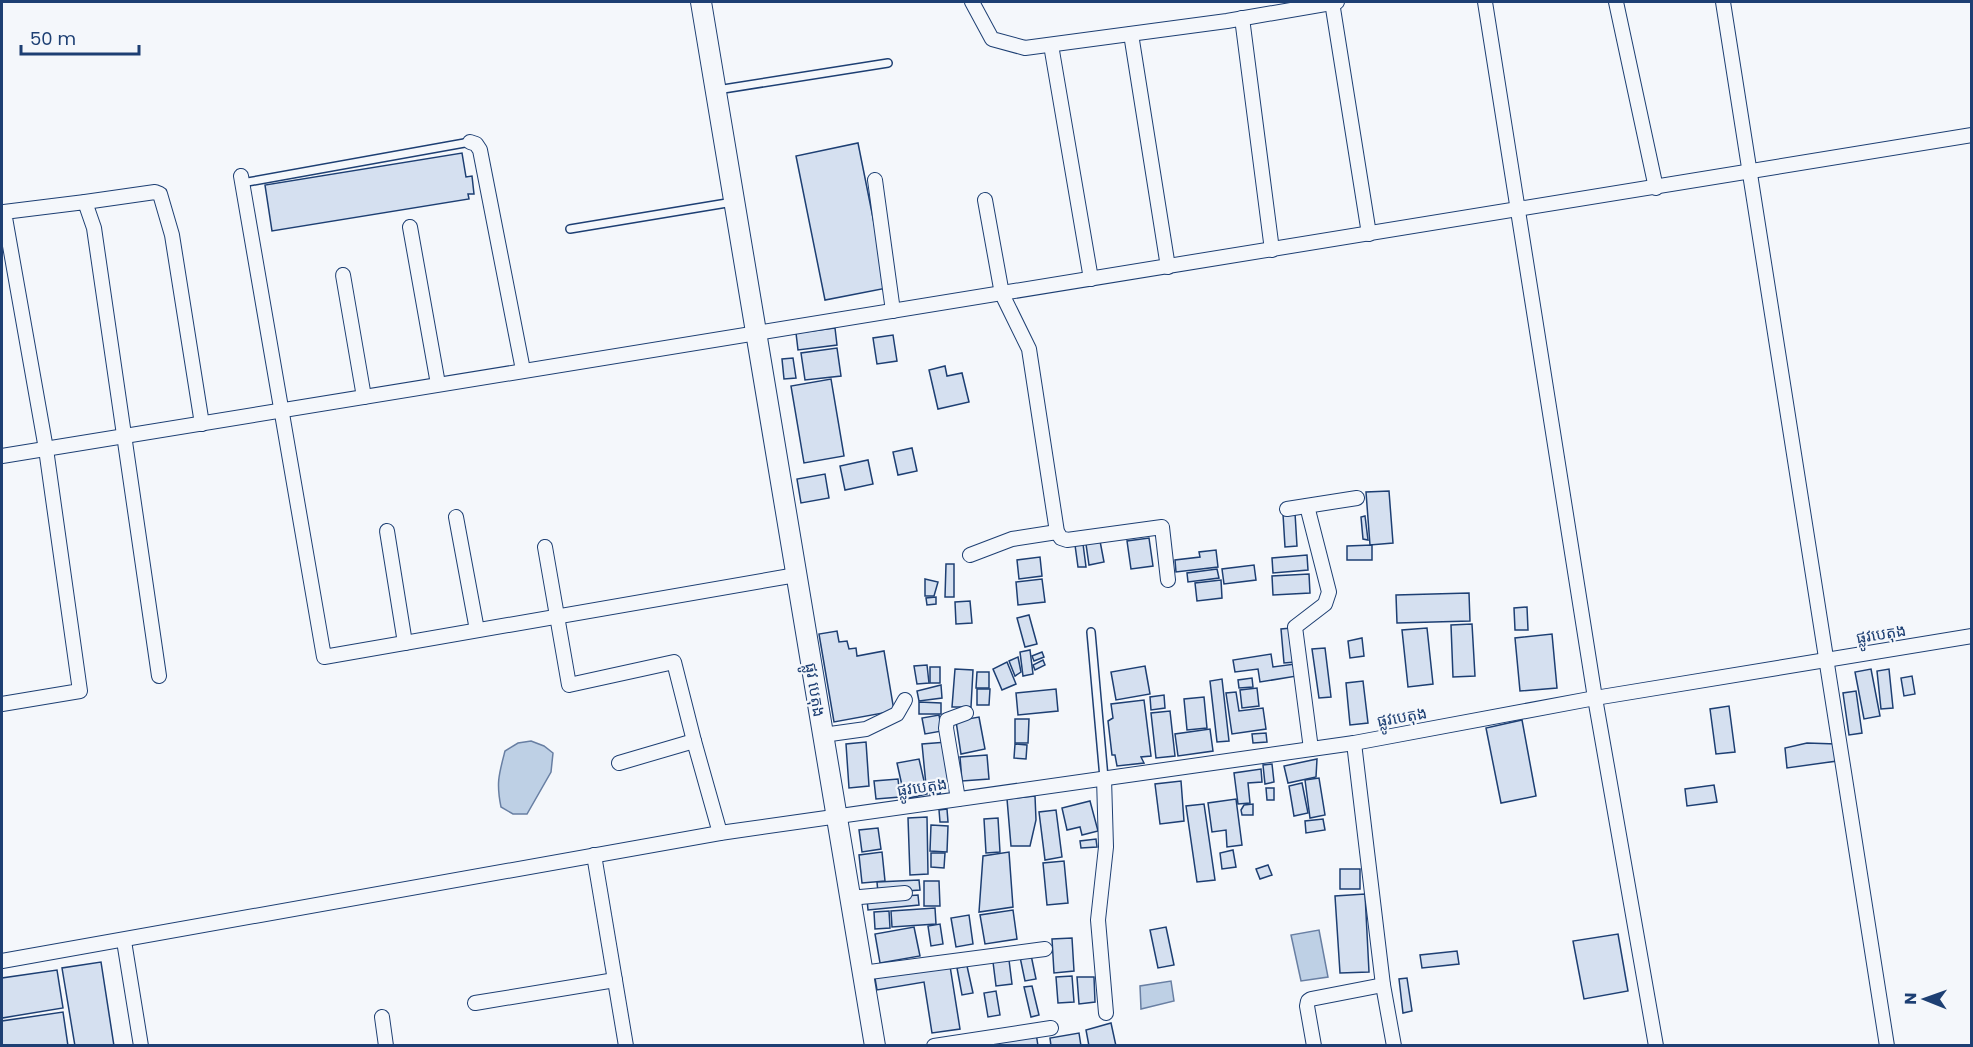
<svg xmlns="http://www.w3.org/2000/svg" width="1973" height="1047" viewBox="0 0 1973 1047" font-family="Poppins,'Noto Sans Khmer',sans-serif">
  <rect width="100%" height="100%" fill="#f4f7fb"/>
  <g fill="#bed0e5" stroke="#687fa3" stroke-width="1.5">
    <path d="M531 741 544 746 553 753 551 772 527 814H513L501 807C496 783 499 774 505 751L518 743Z"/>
    <path d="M1319 930 1328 977 1301 981 1291 935Z"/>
    <path d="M1171 981 1174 1001 1141 1009 1140 986Z"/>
  </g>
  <g fill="#d5e0f0" stroke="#1d3f73" stroke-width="1.5">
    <path d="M858 143 887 288 825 300 796 156Z"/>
    <path d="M462 153 466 177 472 176 474 194H468L469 199 272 231 265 185Z"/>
    <path d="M835 328 837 345 798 350 796 333Z"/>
    <path d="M893 335 897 361 877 364 873 338Z"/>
    <path d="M837 348 841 376 805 380 801 353Z"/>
    <path d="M793 358 796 378 784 379 782 359Z"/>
    <path d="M945 366 947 376 962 373 969 402 938 409 929 370Z"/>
    <path d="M831 379 844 456 804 463 791 386Z"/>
    <path d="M912 448 917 471 898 475 893 452Z"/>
    <path d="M868 460 873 484 845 490 840 466Z"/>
    <path d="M825 474 829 498 801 503 797 479Z"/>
    <path d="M1389 491 1393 543 1370 545 1366 492Z"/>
    <path d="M1295 513 1297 546 1285 547 1283 514Z"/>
    <path d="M1365 516 1368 540 1363 539 1361 517Z"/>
    <path d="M1149 538 1153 566 1131 569 1127 541Z"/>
    <path d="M1100 541 1104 562 1089 565 1086 544Z"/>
    <path d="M1083 544 1086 567H1078L1075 545Z"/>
    <path d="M1372 545V560H1347V546Z"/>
    <path d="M1216 550 1218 567 1176 572 1175 560 1200 557 1199 552Z"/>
    <path d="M1307 555 1308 570 1273 573 1272 558Z"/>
    <path d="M1040 557 1042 576 1019 579 1017 560Z"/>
    <path d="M946 564H954V597H945Z"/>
    <path d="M1254 565 1256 580 1224 584 1222 569Z"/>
    <path d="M1217 569 1219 578 1188 582 1187 573Z"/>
    <path d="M1309 574 1310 593 1273 595 1272 576Z"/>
    <path d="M925 579 938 582 934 596H925Z"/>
    <path d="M1042 579 1045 602 1018 605 1016 582Z"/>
    <path d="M1221 580 1222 598 1197 601 1195 583Z"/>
    <path d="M1469 593 1470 621 1397 623 1396 595Z"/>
    <path d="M936 597V604L927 605 926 598Z"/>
    <path d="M970 601 972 623 956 624 955 602Z"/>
    <path d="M1527 607 1528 630H1515L1514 608Z"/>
    <path d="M1029 615 1037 644 1025 647 1017 618Z"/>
    <path d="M1472 624 1475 676 1453 677 1451 625Z"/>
    <path d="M1291 628 1295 662 1284 663 1281 629Z"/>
    <path d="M1427 628 1433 684 1408 687 1402 630Z"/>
    <path d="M837 631 839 642 847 641 849 649 856 648 857 656 884 651 894 711 834 722 819 634Z"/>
    <path d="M1552 634 1557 688 1520 691 1515 638Z"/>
    <path d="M1362 638 1364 656 1350 658 1348 641Z"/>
    <path d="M1325 648 1331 697 1319 698 1312 649Z"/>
    <path d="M1030 650 1033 674 1023 676 1020 652Z"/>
    <path d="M1042 652 1044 657 1034 661 1032 656Z"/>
    <path d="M1271 654 1273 667 1295 664 1297 676 1260 682 1258 669 1235 672 1233 660Z"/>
    <path d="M1018 657 1021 672 1015 676 1009 661Z"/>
    <path d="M1043 660 1045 665 1035 670 1033 665Z"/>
    <path d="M1007 662 1016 684 1002 690 993 669Z"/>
    <path d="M927 665 929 683 917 684 914 666Z"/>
    <path d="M1145 666 1150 694 1116 700 1111 672Z"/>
    <rect x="930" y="667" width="10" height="16"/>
    <path d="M955 669 973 670 971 707H952Z"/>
    <path d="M1871 669 1880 716 1864 719 1855 672Z"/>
    <path d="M1889 669 1893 708 1881 709 1877 671Z"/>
    <path d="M977 672H989V688H976Z"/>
    <path d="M1912 676 1915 694 1904 696 1901 678Z"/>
    <path d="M1252 678 1253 687 1239 688 1238 680Z"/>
    <path d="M1222 679 1229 741 1217 742 1210 681Z"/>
    <path d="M1363 681 1368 723 1350 725 1346 683Z"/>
    <path d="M941 685 942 698 919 701 917 691Z"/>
    <path d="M1257 688 1259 706 1242 708 1240 690Z"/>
    <path d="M977 689H990L989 705H977Z"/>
    <path d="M1056 689 1058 711 1018 715 1016 693Z"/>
    <path d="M1856 691 1862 733 1849 735 1843 693Z"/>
    <path d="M1236 692 1239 711 1263 708 1266 729 1232 734 1226 693Z"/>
    <path d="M1164 695 1165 708 1151 710 1150 697Z"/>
    <path d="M1204 697 1207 728 1187 730 1184 699Z"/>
    <path d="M1144 700 1151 756 1141 757 1144 763 1117 766 1115 755H1112L1108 721 1113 718 1111 704Z"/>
    <path d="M919 702 941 703V714H919Z"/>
    <path d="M1729 706 1735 752 1716 754 1710 709Z"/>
    <path d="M1170 711 1175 756 1156 758 1151 713Z"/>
    <path d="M939 715 942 731 925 734 922 718Z"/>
    <path d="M979 717 985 749 961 754 956 721Z"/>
    <path d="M1015 719H1029L1028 743H1015Z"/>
    <path d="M1522 720 1536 796 1501 803 1486 728Z"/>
    <path d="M1210 729 1213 751 1178 756 1175 734Z"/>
    <path d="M1266 733 1267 742 1253 743 1252 734Z"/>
    <path d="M866 742 869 786 849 788 846 744Z"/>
    <path d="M947 742 952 782 926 785 922 744Z"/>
    <path d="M1807 743 1836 744 1837 761 1787 768 1785 748Z"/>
    <path d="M1015 744 1027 745 1026 759 1014 758Z"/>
    <path d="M987 755 989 779 962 781 960 757Z"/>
    <path d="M919 759 927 794 905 799 897 763Z"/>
    <path d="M1317 759 1316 777 1288 783 1284 766Z"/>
    <path d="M1272 764 1274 782 1265 784 1263 765Z"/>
    <path d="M1261 769 1262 782 1248 783 1250 803 1238 804 1234 773Z"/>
    <path d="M1319 778 1325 815 1310 818 1305 780Z"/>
    <path d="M898 779 900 797 876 799 874 781Z"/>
    <path d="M1181 781 1184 821 1160 824 1155 784Z"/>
    <path d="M1302 783 1308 813 1294 816 1289 786Z"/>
    <path d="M1714 785 1717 802 1687 806 1685 789Z"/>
    <path d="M930 788H941L940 794H930Z"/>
    <path d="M1266 788H1274V800H1267Z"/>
    <path d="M1035 796 1036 820 1030 846H1011L1007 799Z"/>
    <path d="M1236 799 1242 845 1227 847 1226 830 1212 832 1208 803Z"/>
    <path d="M1090 801 1098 831 1082 835 1080 827 1067 830 1062 808Z"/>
    <path d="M1204 804 1215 880 1197 882 1186 806Z"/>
    <path d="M1253 804V815H1242L1241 810 1244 805Z"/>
    <path d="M947 809 948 822H940L939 810Z"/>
    <path d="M1056 810 1062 857 1045 860 1039 812Z"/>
    <path d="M927 817 928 874 910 875 908 818Z"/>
    <path d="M998 818 1000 852 986 853 984 819Z"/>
    <path d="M1323 819 1325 830 1306 833 1305 821Z"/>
    <path d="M931 825 948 826 947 852 930 851Z"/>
    <path d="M878 828 881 849 862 852 859 830Z"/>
    <path d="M1096 839 1097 847 1081 848 1080 841Z"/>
    <path d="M1233 850 1236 867 1222 869 1220 853Z"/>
    <path d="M882 852 885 881 862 883 859 855Z"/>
    <path d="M1009 852 1013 907 979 912 983 856Z"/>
    <path d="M931 853H945L944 868 931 867Z"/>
    <path d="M1064 861 1068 903 1047 905 1043 863Z"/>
    <path d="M1268 865 1272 875 1260 879 1256 869Z"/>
    <rect x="1340" y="869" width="20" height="20"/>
    <path d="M919 880 920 890 878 893 877 882Z"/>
    <path d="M924 881H939L940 906H924Z"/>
    <path d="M1365 894 1369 972 1340 973 1335 896Z"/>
    <path d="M918 895 919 905 868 910 867 899Z"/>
    <path d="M935 908 936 924 892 927 891 911Z"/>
    <path d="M1013 910 1017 939 985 944 980 915Z"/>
    <path d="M889 911 890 928 875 929 874 912Z"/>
    <path d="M969 915 973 944 956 947 951 918Z"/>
    <path d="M940 924 943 944 931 946 928 926Z"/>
    <path d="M914 927 920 956 880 963 875 934Z"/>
    <path d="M1166 927 1174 965 1158 968 1150 930Z"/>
    <path d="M1618 934 1628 991 1584 999 1573 941Z"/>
    <path d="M1072 938 1074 971 1054 973 1052 939Z"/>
    <path d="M1457 951 1459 964 1422 968 1420 955Z"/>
    <path d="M1031 955 1036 979 1025 981 1020 957Z"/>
    <path d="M1009 960 1012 984 996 986 993 962Z"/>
    <path d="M101 962 114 1046H75L62 968Z"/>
    <path d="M950 966 960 1029 932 1033 924 982 877 990 875 978Z"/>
    <path d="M967 966 973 993 962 995 957 968Z"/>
    <path d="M57 970 63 1008 2 1018V978Z"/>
    <path d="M1072 976 1074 1002 1058 1003 1056 977Z"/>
    <path d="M1077 977H1094L1095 1002 1079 1004Z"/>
    <path d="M1407 978 1412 1011 1403 1013 1399 979Z"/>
    <path d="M1032 986 1039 1015 1031 1017 1024 987Z"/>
    <path d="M996 991 1000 1015 988 1017 984 993Z"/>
    <path d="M63 1012 68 1046H2V1021Z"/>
    <path d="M1111 1023 1116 1046H1089L1086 1030Z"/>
    <path d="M1036 1033 1038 1046H989L988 1041Z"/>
    <path d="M1079 1033 1081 1046H1051L1050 1038Z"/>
  </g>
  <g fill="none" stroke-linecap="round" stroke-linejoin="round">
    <defs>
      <g id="lane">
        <path d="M717 90 888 63"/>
        <path d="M242 183 470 142"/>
        <path d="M570 229 733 202"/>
        <path d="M1091 632 1104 778"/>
      </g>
      <g id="street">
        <path d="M972 2 992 39 1025 48 1227 21 1337 2"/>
        <path d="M1332 2 1369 234"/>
        <path d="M1485 2 1595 698 1656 1046"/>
        <path d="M1616 2 1656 188"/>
        <path d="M1723 2 1887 1046"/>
        <path d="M1242 18 1272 250"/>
        <path d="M1131 34 1168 267"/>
        <path d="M1051 45 1091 279"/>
        <path d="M470 142 476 144 480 150 523 370"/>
        <path d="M241 176 324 657 796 575"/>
        <path d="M875 180 893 311"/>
        <path d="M985 200 1002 294 1029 349 1057 532 1061 538 1067 540 1162 527 1168 580"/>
        <path d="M85 202 155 192 160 194 172 235 202 424"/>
        <path d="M410 227 438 384"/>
        <path d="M343 275 364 397"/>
        <path d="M2 456 1972 135"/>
        <path d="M1307 506 1329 592 1325 604 1295 627 1311 749"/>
        <path d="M1287 509 1357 498"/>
        <path d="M456 517 477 630"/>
        <path d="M387 531 405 643"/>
        <path d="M545 547 569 685 674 662 694 741 720 833"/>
        <path d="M970 555 1012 539 1057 532"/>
        <path d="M2 704 80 691 46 449 4 212 85 202 94 228 159 676"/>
        <path d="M823 735 866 729 897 714 905 700"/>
        <path d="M619 763 694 741"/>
        <path d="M1104 778 1106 847 1098 920 1106 1013"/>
        <path d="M958 799 946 728 947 720 966 713"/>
        <path d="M594 855 626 1046"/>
        <path d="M849 898 905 893"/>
        <path d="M124 941 141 1046"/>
        <path d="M2 961 720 833 1354 743 1595 698 1972 636"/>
        <path d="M862 973 1045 949"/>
        <path d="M1383 985 1394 1046"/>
        <path d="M475 1003 615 980"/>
        <path d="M382 1017 386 1046"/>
        <path d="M934 1046 1051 1028"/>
        <path d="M1314 1046 1307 1006 1308 1001 1311 999 1383 985 1354 743"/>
      </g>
      <path id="secondary" d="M701 2 875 1046"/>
    </defs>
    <use href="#lane" stroke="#1d3f73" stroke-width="10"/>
    <use href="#street" stroke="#1d3f73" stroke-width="16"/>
    <use href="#secondary" stroke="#1d3f73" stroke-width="22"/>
    <use href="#lane" stroke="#f4f7fb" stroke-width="7"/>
    <use href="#street" stroke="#f4f7fb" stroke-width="14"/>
    <use href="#secondary" stroke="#f4f7fb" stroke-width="20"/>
    <path stroke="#1d3f73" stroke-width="1.5" stroke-dasharray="8 3" stroke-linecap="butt" d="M2 929V937"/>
  </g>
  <g text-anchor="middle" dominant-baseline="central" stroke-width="4.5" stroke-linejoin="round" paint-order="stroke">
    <g font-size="16" fill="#1d3f73" stroke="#f4f7fb">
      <text transform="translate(1881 634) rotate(-9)">ផ្លូវបេតុង</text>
      <text transform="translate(815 690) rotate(81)">ផ្លូវ បេតុង</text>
      <text transform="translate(1402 717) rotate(-10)">ផ្លូវបេតុង</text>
      <text transform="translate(922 787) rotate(-8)">ផ្លូវបេតុង</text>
    </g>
  </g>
  <rect width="1973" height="1047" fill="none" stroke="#1d3f73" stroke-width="6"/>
  <g transform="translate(1925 999) rotate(271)" stroke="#f4f7fb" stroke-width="4.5" paint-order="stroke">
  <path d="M0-4.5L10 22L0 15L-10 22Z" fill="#1d3f73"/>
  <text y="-9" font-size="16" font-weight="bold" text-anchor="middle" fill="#1d3f73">N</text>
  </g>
  <path d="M21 45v9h118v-9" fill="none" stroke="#1d3f73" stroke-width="3"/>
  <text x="30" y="45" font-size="18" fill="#1d3f73" stroke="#f4f7fb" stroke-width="4.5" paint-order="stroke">50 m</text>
</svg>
